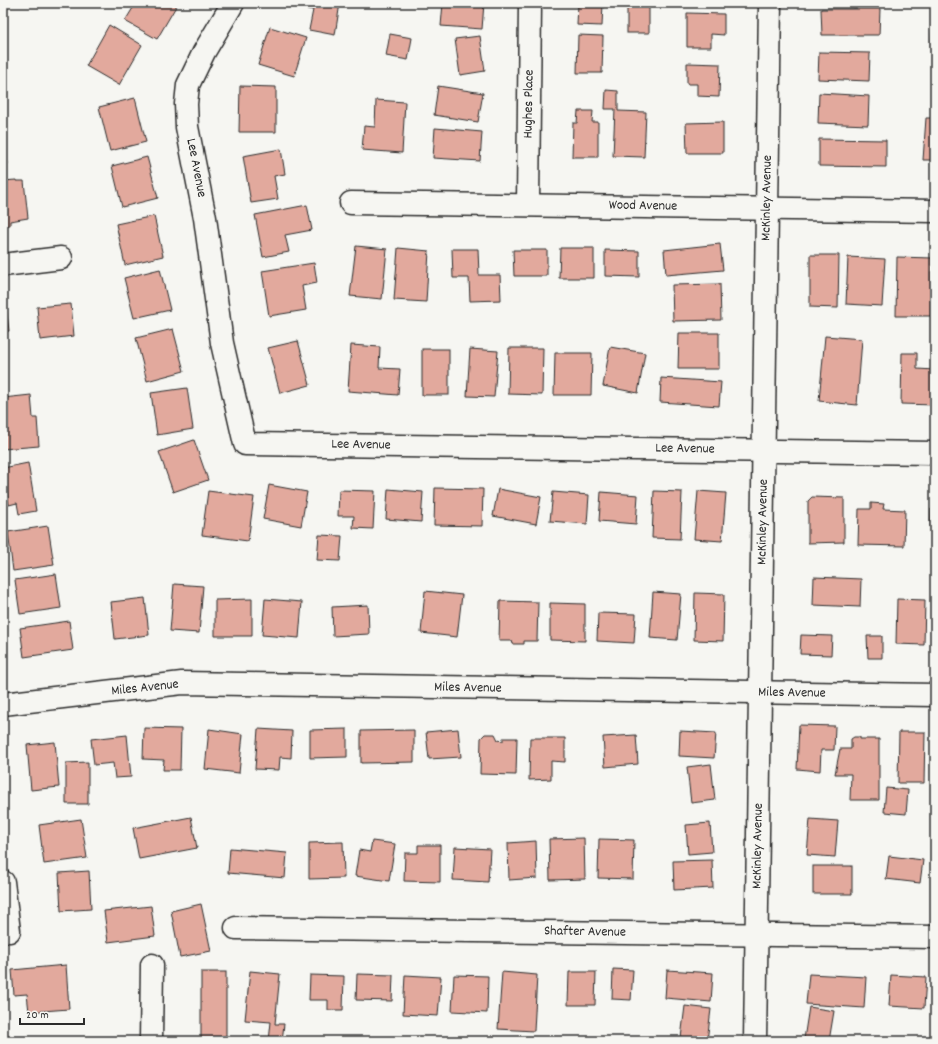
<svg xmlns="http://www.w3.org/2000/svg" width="938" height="1044" viewBox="0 0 938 1044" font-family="Dekko,sans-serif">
  <rect width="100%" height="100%" fill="#f6f6f2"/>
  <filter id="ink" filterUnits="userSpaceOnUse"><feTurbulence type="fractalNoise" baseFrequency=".025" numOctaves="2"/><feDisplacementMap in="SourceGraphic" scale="8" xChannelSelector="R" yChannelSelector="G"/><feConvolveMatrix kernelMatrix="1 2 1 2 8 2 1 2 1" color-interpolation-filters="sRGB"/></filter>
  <g filter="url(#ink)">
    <g fill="#e2a99d" stroke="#2b2b2b">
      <path d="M136 3H178L157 39 125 21Z"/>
      <path d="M290 3H340L335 35 309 30 313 10 290 6Z"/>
      <path d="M443 3H484L482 29 441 26Z"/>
      <path d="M578 3H603L602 26 577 25Z"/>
      <rect x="627" y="3" width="22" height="30"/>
      <path d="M683 3H720V6Z"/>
      <path d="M821 9H880L879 35H822Z"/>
      <path d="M934 11H935V46H931Z"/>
      <path d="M687 13 724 14V35L711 34V47H687Z"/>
      <path d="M109 25 142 45 119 85 86 66Z"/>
      <path d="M270 27 306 38 294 76 258 65Z"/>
      <path d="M390 34 412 38 408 60 386 56Z"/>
      <path d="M578 35 603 36 602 73H577Z"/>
      <path d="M480 36 485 71 460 75 455 39Z"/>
      <path d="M819 52 870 53 869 81 818 79Z"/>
      <path d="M687 63 720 64 719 97 697 96V84H687Z"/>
      <path d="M240 86 276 87V132H239Z"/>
      <path d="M438 86 483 93 478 122 434 115Z"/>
      <path d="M606 90 618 91V111L646 112 644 157 613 156 615 109H605Z"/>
      <path d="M819 93 869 96 868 125 818 123Z"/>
      <path d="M135 98 146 142 110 151 99 107Z"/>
      <path d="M376 100 405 102 402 153 362 150 364 126 375 127Z"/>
      <path d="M578 111H593L592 122H598V157H572L573 123H577Z"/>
      <path d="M926 118H935V160H923Z"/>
      <path d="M723 122V153H687L686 123Z"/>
      <path d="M435 128 482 132 480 161 433 158Z"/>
      <path d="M819 139 886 140V167L819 166Z"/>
      <path d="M281 149 285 174 274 176 278 199 251 203 243 156Z"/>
      <path d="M3 151H6L8 164H3Z"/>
      <path d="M147 157 158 198 122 207 112 166Z"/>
      <path d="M16 180V181H24L28 218 10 221V225L3 226V181Z"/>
      <path d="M307 205 312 230 285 235 289 252 263 257 255 215Z"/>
      <path d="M154 216 163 256 125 265 116 224Z"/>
      <path d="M720 244 723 270 666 275 664 250Z"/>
      <path d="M356 246 387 249 382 299 350 296Z"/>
      <path d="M398 248 429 251 426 302 394 300Z"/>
      <path d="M560 248H594V278H559Z"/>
      <path d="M452 249H478L479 275H500L501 300 470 301 469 278H453Z"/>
      <path d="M513 250H547V276H514Z"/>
      <path d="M605 250 639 251V277L605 276Z"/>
      <path d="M810 255H839L838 308 810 307Z"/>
      <path d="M848 257 885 259 882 306 846 304Z"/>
      <path d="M897 257 932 258 931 316H896Z"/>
      <path d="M314 263 317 283 302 286 306 310 269 316 262 271Z"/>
      <path d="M160 269 170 310 134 318 124 278Z"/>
      <path d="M720 284 721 320 673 321 672 285Z"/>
      <path d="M71 304 74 336 40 340 37 307Z"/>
      <path d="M3 305H6L9 331 3 332Z"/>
      <path d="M173 329 184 371 147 381 136 338Z"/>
      <path d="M679 333H719V369H678Z"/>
      <path d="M825 336 862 339 857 405 819 401Z"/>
      <path d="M298 341 310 385 280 393 268 348Z"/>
      <path d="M351 345 380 347 379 368 400 369 398 395 348 391Z"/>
      <path d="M610 347 645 353 638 393 603 386Z"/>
      <path d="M509 348H543L542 395 508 394Z"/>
      <rect x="422" y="349" width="27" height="46"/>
      <path d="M470 349 498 351 494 397 467 396Z"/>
      <path d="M555 353H592L591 395H554Z"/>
      <path d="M902 353H917V369L935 370V405L901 404Z"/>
      <path d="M661 378 721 382 719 406 660 402Z"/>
      <path d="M187 388 193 429 157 435 151 393Z"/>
      <path d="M31 395 33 418H37L39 446 3 449V398Z"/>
      <path d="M194 440 208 480 173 492 159 452Z"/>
      <path d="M28 463 36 511 19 514 17 503 9 505 3 468Z"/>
      <path d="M269 485 307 492 301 526 263 519Z"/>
      <path d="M435 488 483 489 482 526 434 525Z"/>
      <path d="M388 489 423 492 421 522 386 519Z"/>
      <path d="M498 489 541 497 536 524 493 516Z"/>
      <path d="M339 490 375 491 373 529 353 528 354 516H338Z"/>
      <path d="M208 491 254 497 248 541 202 535Z"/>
      <path d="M654 491 682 492 680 539 652 538Z"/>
      <path d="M698 491 726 493 722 541 694 539Z"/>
      <path d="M553 492 589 495 587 524 550 521Z"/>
      <path d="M601 492 638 495 636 524 599 521Z"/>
      <path d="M812 497 844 498V542L808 543V501Z"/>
      <path d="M871 503 884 504 883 509 905 510 904 546 858 545 859 509H871Z"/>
      <path d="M931 509 935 510V546H930Z"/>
      <path d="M48 526 54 565 13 571 8 532Z"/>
      <path d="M319 535 342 536 340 561 317 560Z"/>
      <path d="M56 574 61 608 20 614 15 580Z"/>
      <path d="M814 577 861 579 860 607 813 605Z"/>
      <path d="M174 584 203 586 199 633 170 631Z"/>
      <path d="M425 591 462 595 457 637 421 633Z"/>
      <path d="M653 592 681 594 677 640 650 638Z"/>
      <path d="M695 593 724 594 723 641 694 640Z"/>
      <path d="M145 598 149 635 115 639 111 602Z"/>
      <path d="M252 599V636H215V600Z"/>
      <path d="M265 599 302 602 299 638 262 635Z"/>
      <path d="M897 599 925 600 924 645 896 644Z"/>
      <path d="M500 601 538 602 537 641H524V644H513L512 641H499Z"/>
      <path d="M550 603 585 604V641L550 640Z"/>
      <path d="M368 605 369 634 333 636 332 607Z"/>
      <path d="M598 613 636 614 634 643 597 641Z"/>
      <path d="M69 621 73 650 24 657 20 628Z"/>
      <path d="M801 635 832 636 831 655 800 654Z"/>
      <path d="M867 636H882V658H868Z"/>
      <path d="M799 725 835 726 834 750H821L820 771 797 769Z"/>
      <path d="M144 728 181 729 180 770H163L164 760 143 759Z"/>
      <path d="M209 729 243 734 239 773 205 769Z"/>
      <path d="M258 729 292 731 291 758 280 757 279 770 255 769Z"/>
      <path d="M347 729V757L310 758V730Z"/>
      <path d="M458 729 461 757 429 759 426 732Z"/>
      <path d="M414 730V762L361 763V731Z"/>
      <path d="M680 731 716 733 714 758 679 756Z"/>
      <path d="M899 732H925L924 783H898Z"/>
      <path d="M485 734H495L498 740 503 741V738H517L516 775 480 774 481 738Z"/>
      <path d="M127 735 131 777 115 778 113 763 94 765 91 739Z"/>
      <path d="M636 735 638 764 605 767 603 737Z"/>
      <path d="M854 737H860V739H879V800H850L851 774H835L840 749H851V739Z"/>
      <path d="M530 738H565V762L551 761V779L529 780Z"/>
      <path d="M55 742 59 787 31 790 27 745Z"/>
      <path d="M88 762V804H66V763Z"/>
      <path d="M711 764 715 800 691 803 687 767Z"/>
      <path d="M886 788 908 790 906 814 884 812Z"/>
      <path d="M191 817 197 848 139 859 133 828Z"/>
      <path d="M81 819 87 858 44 864 39 825Z"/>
      <path d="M810 819 838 821 835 857 807 855Z"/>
      <path d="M710 823 712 852 688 854 686 825Z"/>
      <path d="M584 838 585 879 550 880 549 839Z"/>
      <path d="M599 839 634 840 633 879 598 878Z"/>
      <path d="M372 841 395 844 389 881 355 876 359 850 370 852Z"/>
      <path d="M536 841 537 878 509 880 508 843Z"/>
      <path d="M343 842 344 878 309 879V843Z"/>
      <path d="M418 845H440V882L404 881 405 853H418Z"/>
      <path d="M455 847 490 849 488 882 453 880Z"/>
      <path d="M230 848 287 853 285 878 228 873Z"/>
      <path d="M889 856 923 860 920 883 886 879Z"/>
      <path d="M712 860 713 888 674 890 673 861Z"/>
      <rect x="813" y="866" width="39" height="28"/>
      <path d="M89 871 91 909 61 911 59 873Z"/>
      <path d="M201 904 211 951 180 957 171 911Z"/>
      <path d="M151 906 155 936 108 942 104 911Z"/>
      <path d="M66 965 69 1009 29 1012 27 994 14 995 12 970Z"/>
      <path d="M613 969 633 970 631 1000 612 999Z"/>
      <path d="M667 970 713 973 711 1002 665 998Z"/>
      <path d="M250 971 280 974 275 1024H284L282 1041H269L271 1022 245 1020Z"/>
      <rect x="201" y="972" width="25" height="67"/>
      <path d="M502 972 537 975 534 1031 498 1029Z"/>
      <path d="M569 972H596L595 1005H568Z"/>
      <path d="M357 974 393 975 392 1001 356 1000Z"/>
      <path d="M809 974 866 977 864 1008 806 1004Z"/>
      <path d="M310 975 344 976 343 1010H328V1000H309Z"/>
      <path d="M405 975 441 977 438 1016 403 1014Z"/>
      <path d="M454 975 488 976 487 1013 452 1011Z"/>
      <path d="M891 975 926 977 924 1008 889 1006Z"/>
      <path d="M685 1006 711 1009 707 1041 681 1038Z"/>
      <path d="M809 1007 834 1011 829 1041 804 1039Z"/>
    </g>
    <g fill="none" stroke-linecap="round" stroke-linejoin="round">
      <defs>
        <g id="minor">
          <path d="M233 3 204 52 188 85 186 104 187 127 205 218 222 343 245 444 935 453"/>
          <path d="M351 203 935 211"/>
          <path d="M528 204 530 3"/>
          <path d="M3 265 61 258"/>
          <path d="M3 704 182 683 935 695"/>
          <path d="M3 882 9 931"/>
          <path d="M236 928 935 937"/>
          <path d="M151 1041 152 965"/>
          <path d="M755 1041 770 3"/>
        </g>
      </defs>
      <use href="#minor" stroke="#2b2b2b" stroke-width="25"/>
      <use href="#minor" stroke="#f6f6f2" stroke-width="22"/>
    </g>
  </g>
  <g text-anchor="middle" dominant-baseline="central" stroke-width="3" stroke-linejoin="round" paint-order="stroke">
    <g font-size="14" fill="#2b2b2b" stroke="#f6f6f2">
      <text transform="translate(529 104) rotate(-89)">Hughes Place</text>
      <text transform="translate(196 168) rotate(79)">Lee Avenue</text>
      <text transform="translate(767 198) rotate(-89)">McKinley Avenue</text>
      <text transform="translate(643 206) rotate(1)">Wood Avenue</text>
      <text transform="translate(361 445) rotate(1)">Lee Avenue</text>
      <text transform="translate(685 449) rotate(1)">Lee Avenue</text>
      <text transform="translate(763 522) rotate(-89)">McKinley Avenue</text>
      <text transform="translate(145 688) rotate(-6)">Miles Avenue</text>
      <text transform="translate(468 688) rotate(1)">Miles Avenue</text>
      <text transform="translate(792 693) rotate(1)">Miles Avenue</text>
      <text transform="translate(758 846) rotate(-89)">McKinley Avenue</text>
      <text transform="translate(585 932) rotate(1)">Shafter Avenue</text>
    </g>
  </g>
  <rect width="938" height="1044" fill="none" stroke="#f6f6f2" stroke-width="16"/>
  <rect x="8" y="8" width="922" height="1028" fill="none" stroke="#2b2b2b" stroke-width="1.5" filter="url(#ink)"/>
  <path d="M20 1018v6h64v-6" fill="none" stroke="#2b2b2b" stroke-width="2"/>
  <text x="26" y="1018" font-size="12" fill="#2b2b2b" stroke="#f6f6f2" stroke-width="3" paint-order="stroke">20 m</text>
</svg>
